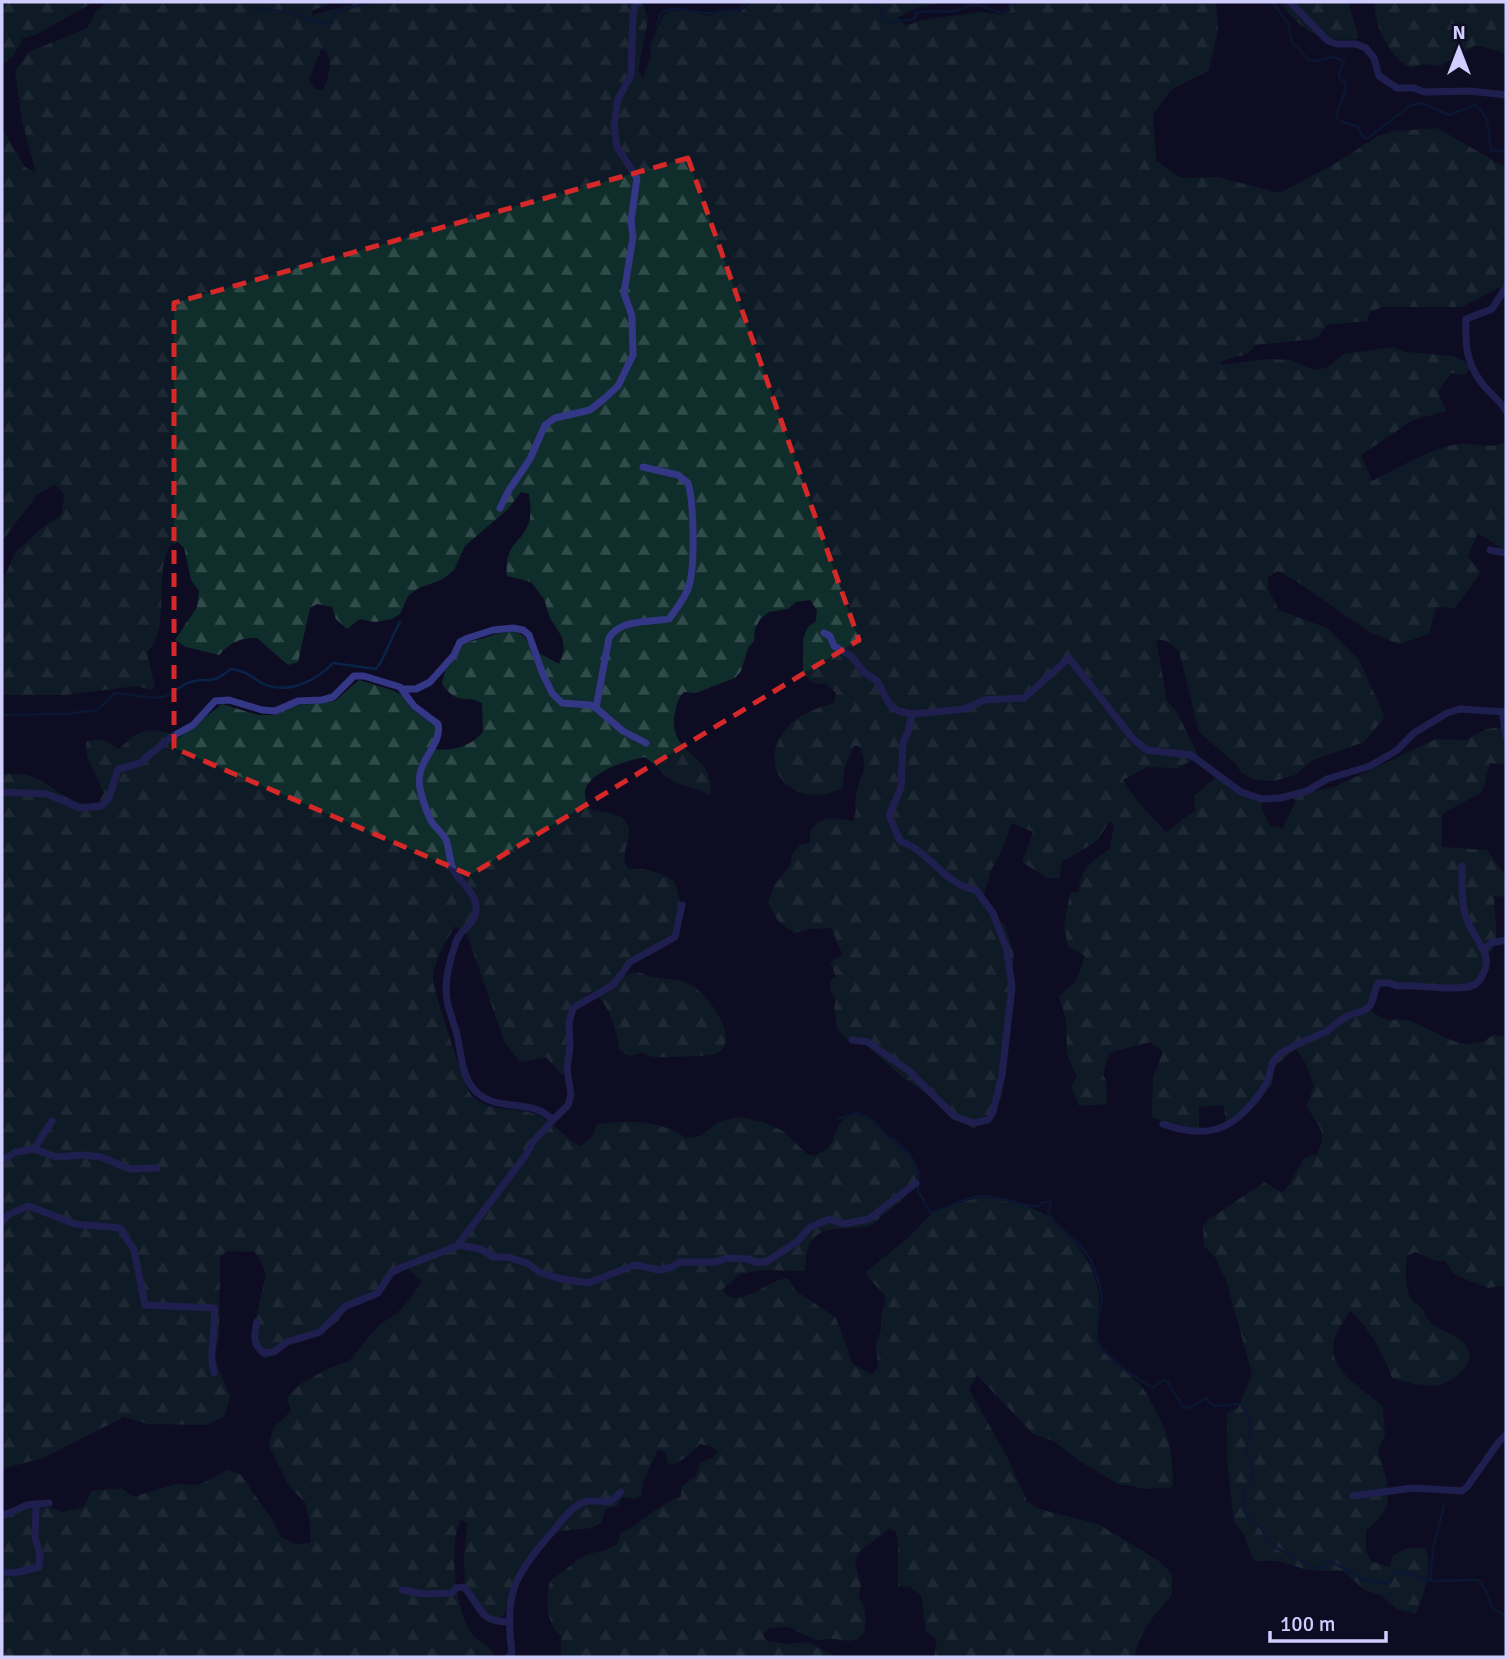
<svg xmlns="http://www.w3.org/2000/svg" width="1508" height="1659" viewBox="0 0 1508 1659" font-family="Signika,sans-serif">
  <defs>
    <pattern id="forest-firs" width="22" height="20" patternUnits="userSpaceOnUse" patternTransform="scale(1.75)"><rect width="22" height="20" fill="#0f2d2a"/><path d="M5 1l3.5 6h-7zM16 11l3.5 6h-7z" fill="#314a4a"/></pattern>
  </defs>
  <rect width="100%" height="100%" fill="#0e0c23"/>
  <g fill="url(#forest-firs)" fill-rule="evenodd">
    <path d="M2 2H94L35 35 23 38 13 56 2 65Z"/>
    <path d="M108 2H334L311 11 313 15 362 2H643L648 20 638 70 643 78 651 57 650 45 663 16 670 11H689L709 16 723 11 740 12 751 2H944L918 7 897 18 906 26 922 20 982 12 1001 15 1010 11 1011 2H1216L1218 30 1209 70 1171 90 1153 114 1156 160 1181 178 1218 177 1280 193 1336 163 1378 136 1394 131 1437 128 1498 163 1506 166V284L1462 307H1382L1370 312 1367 321 1326 325 1323 331 1315 339 1254 345C1248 360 1232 354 1220 363L1222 365 1268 359 1290 360 1314 370 1326 368 1344 354 1392 347 1406 352 1453 356 1464 361 1470 369 1464 375 1451 373 1438 392 1446 411 1413 420 1361 455 1372 481C1396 469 1431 448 1458 444 1474 442 1490 450 1506 442V551L1478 533 1468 557 1481 572 1455 608 1436 607 1429 634 1399 644 1369 632 1296 581 1278 571 1268 577V589L1279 610 1327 628 1359 660 1385 717 1364 742 1313 760 1295 775 1274 781 1254 780 1240 771 1236 764 1199 732 1179 651 1167 641 1156 639 1167 701 1179 716 1199 757 1177 768 1147 767 1123 780 1138 802 1166 832 1195 810 1194 796 1217 776 1246 794 1262 797V809L1270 826 1283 828 1295 802 1294 795 1334 787 1436 739 1466 740 1486 729 1503 727 1506 721V765L1490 763 1482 792 1442 814V847L1487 850 1506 876V897L1494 896C1494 910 1498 928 1495 942 1494 948 1489 952 1489 957 1487 975 1487 986 1467 991L1381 986 1370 1010C1375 1013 1380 1018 1385 1019 1392 1021 1399 1018 1407 1020 1436 1029 1464 1058 1493 1035L1506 1037V1285L1489 1288 1467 1280 1454 1274 1445 1261H1436L1415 1252 1407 1256C1406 1269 1404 1287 1411 1299 1414 1303 1420 1305 1423 1310 1427 1317 1428 1322 1436 1327 1446 1333 1461 1336 1467 1347 1471 1354 1470 1361 1465 1367 1445 1394 1419 1386 1392 1378 1386 1358 1366 1323 1350 1311 1346 1319 1336 1331 1334 1340 1327 1372 1364 1388 1383 1407L1385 1435 1378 1450C1387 1484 1400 1506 1366 1530V1552L1372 1562 1390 1567 1393 1555 1408 1548H1426C1433 1570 1424 1593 1416 1614L1397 1609 1382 1596 1365 1590 1343 1571H1324L1308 1570 1277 1561H1254L1244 1535 1234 1522 1227 1460V1413L1238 1408 1252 1374 1226 1280 1215 1257 1204 1246 1203 1225 1209 1219 1265 1182 1282 1193 1290 1183 1304 1158 1317 1154C1329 1130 1317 1126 1307 1106L1314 1086 1306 1064 1296 1049 1275 1066 1272 1084 1260 1100 1244 1117 1226 1124 1224 1105 1199 1107V1129L1178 1126 1152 1117 1153 1077 1163 1052 1150 1042 1109 1053 1103 1075 1106 1080 1107 1104 1079 1106 1071 1086 1077 1077 1067 1054 1066 1019 1059 996 1076 981 1085 956 1068 946 1064 926 1070 893 1079 891C1080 869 1092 861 1110 849L1114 824 1109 822 1097 841 1062 862 1059 878H1047L1022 862 1033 832 1012 823 1001 852 991 870 984 895 990 914 1005 925 1014 954 1004 1078 1002 1095 991 1121 974 1128 953 1119 927 1094 901 1076 865 1044 846 1039 837 1029 834 1008 836 1000 830 990 831 980 836 977 830 962 843 955 831 928 810 929 794 933 778 921 768 903 774 886 790 866 792 855 800 845 810 843V831C824 813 833 818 853 821 858 811 854 804 856 794 861 773 870 768 859 746H854L844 769 843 787C799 813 751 770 787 728 798 714 817 708 834 703L836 693 826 684 812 683 803 673V639L808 627 816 621 817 610 810 600 796 602 788 609 769 612 760 619 755 629 754 641 748 648 741 671 735 678 696 693 684 692C678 698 677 704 675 712 666 757 716 751 710 795 699 789 688 787 677 783 664 778 656 765 645 757 628 760 583 773 585 795 585 801 589 805 592 810 659 817 611 849 629 869 647 868 660 872 675 882L680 903 675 933 631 960 619 969 622 976C627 975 633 972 638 972 643 973 648 977 653 977 664 979 674 979 685 982 703 986 746 1042 715 1054 709 1056 661 1058 655 1057 641 1054 646 1050 629 1056L619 1049C616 1028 610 1003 591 992L572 1006 564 1073 561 1074 546 1057 520 1062 504 1041 467 934 455 926C446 941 433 961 433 980 434 992 465 1088 472 1096 491 1114 516 1106 538 1115 549 1119 565 1138 580 1146L592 1137 597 1124C627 1120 660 1119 686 1138L701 1136 718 1122 739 1117 763 1122 783 1131 807 1154 815 1156C820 1153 827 1149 830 1145 840 1128 833 1122 856 1114 876 1120 891 1141 906 1153 932 1176 905 1199 886 1213 880 1217 875 1224 869 1226 853 1230 829 1225 816 1236 806 1244 806 1260 805 1271L763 1270 740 1274 722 1290 731 1298C754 1298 767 1281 788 1278L796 1291 836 1318 853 1364 872 1375 878 1367 876 1344 881 1329V1315L886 1298C880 1287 870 1283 866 1272L909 1237 935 1210 977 1198H1003L1018 1202 1049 1216 1073 1240 1091 1266 1099 1293 1096 1340C1106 1358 1123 1368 1137 1382 1144 1388 1148 1396 1152 1404 1169 1434 1173 1452 1173 1487L1147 1489 1118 1484 1078 1460 1053 1441 1033 1434 977 1375 969 1389 1007 1457 1027 1501 1039 1509 1098 1524 1159 1561 1172 1574V1595C1155 1615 1139 1630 1135 1657H934L937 1640 926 1631 921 1595 910 1587 898 1586C897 1572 900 1540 895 1531L889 1529 860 1551 855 1562 861 1585 859 1598 864 1606 866 1621 864 1633 858 1639 849 1641 834 1639 816 1640 788 1627 770 1628 763 1634 767 1641 787 1644 808 1642 836 1657H561V1636C546 1623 545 1600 550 1581L585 1555 606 1550 617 1544 621 1533C643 1524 657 1503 681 1497V1487L696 1476 701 1462 714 1457 717 1451 713 1447 700 1444 685 1458 674 1464 667 1463 666 1452 658 1450 643 1482 641 1496 634 1499 622 1497 617 1506 605 1509 602 1522 592 1528 559 1531 532 1553 517 1572 504 1615 497 1620 487 1618 465 1585 464 1558 467 1523 461 1520C448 1543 455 1614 473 1635 482 1646 486 1640 495 1657H2V1517C23 1510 42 1501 62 1512L84 1507 91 1491 122 1488 133 1497 176 1484 198 1485 228 1470 241 1475 273 1521 281 1537 296 1544 310 1543V1525L305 1502 290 1488 269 1446 273 1428 291 1411 287 1398 299 1385 327 1369 349 1361 378 1326 397 1313 411 1298 422 1281 408 1269 391 1276 381 1294 374 1299 345 1310 339 1320 319 1336 286 1346 266 1359 260 1354 251 1338 266 1275 262 1263 255 1252 226 1251 220 1258 219 1338 214 1357 230 1396 225 1416 207 1425 148 1424 124 1417 43 1458 2 1469V774C11 774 22 773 30 776 57 785 65 806 97 804L104 793 87 757 86 742C100 738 106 740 118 749 125 745 128 739 135 735 150 726 165 731 179 738L222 704 258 715H275L293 706 335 701 359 680 392 690 404 696 410 708 435 726C436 735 432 740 435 749 452 752 471 746 483 732L482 703C464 693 460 708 442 684L445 671 456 658 463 644C470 641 477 640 484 638 504 631 522 624 531 649L559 664 564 650 562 637 550 618 544 599 531 582 507 576C504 541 521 546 529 522 532 513 530 503 529 494L521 492 508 509 465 546 454 570 443 579 417 589 408 596 400 614 392 619 375 622 360 619 347 629 336 619 332 607 317 604 310 608 298 662 288 665 257 638C240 637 230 643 219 655L186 647 175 640 197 607 199 591 191 580 184 547 177 542 168 547C167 554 164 561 163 568 159 596 167 631 147 653L155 687 152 690 136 686 66 695H2V582L15 553 37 532 62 514 64 495 55 484 37 495 2 541V128L25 167 36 173 22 121 15 71 29 52 87 28 96 12ZM325 49C333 62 329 79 322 91L314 88 309 80 321 50Z"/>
    <path d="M1280 2H1348L1358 35 1356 39C1319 43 1302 31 1280 2Z"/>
    <path d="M1375 2H1506V56L1502 52 1476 45 1440 66 1424 64 1411 68C1390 58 1373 25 1375 2Z"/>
  </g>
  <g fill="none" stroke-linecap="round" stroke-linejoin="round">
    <g stroke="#082346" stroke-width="2.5">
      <path d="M876 2C889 30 887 22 913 19L916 17 915 13C928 9 941 13 955 11 963 9 968 4 976 5 986 6 993 12 1003 13L1009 8 1010 2"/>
      <path d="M1272 2 1288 23 1292 42 1305 56 1310 60 1317 61 1333 57 1344 61C1343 70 1332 76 1346 83 1347 97 1336 105 1337 118L1342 122 1357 126 1364 138H1368L1411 105 1422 103 1449 115 1475 105C1491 116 1488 133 1491 150L1506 152"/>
      <path d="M250 8 287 12 328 25 338 11 372 2"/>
      <path d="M656 26 662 12C678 5 690 12 706 13 717 14 725 8 739 10L746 2"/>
      <path d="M2 715 66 714 97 710 115 693C129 693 153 701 165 696 174 693 181 685 190 682 212 676 208 687 231 669 252 672 251 679 266 685 290 694 317 680 333 663L376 669C387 655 391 637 400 622"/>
      <path d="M838 1119 856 1113 861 1114 876 1123 887 1137 893 1139 910 1155 918 1170V1191L931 1213C949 1208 963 1197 983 1196 1002 1196 1019 1207 1038 1206L1043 1202H1051L1048 1212C1058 1231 1081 1241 1091 1260 1093 1265 1102 1292 1102 1296 1101 1310 1094 1325 1097 1339 1101 1355 1138 1379 1153 1388L1163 1380 1168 1382C1172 1395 1179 1395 1182 1406L1187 1409 1206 1398 1213 1406 1241 1404 1248 1416 1251 1435 1246 1449 1254 1473 1244 1491 1243 1507 1247 1516 1260 1526 1271 1545 1315 1568 1326 1567 1327 1562C1343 1564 1351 1575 1365 1580 1373 1583 1382 1583 1390 1583L1395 1571 1433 1581 1478 1580 1486 1590 1492 1608 1506 1616"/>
      <path d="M1430 1580 1433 1549 1444 1506"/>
    </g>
    <g stroke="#333785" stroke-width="7">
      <path d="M1290 2 1328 41 1337 44H1356L1366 48 1374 58 1379 76 1397 88H1414L1424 92 1470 91 1506 95"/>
      <path d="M1506 287 1492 309 1466 319C1465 343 1466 362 1481 382 1489 393 1499 399 1506 411"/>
      <path d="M500 508 509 490 530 459 545 425 555 418 590 410 605 398 618 386 633 355 632 316 624 293 633 237 631 221 637 178 617 147 614 127 618 99 631 75 633 14 635 5 640 2"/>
      <path d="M1490 550 1506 553"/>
      <path d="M824 633 830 636 834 646 851 656 864 672 877 681 890 705 898 711 912 714 965 709 984 700 1024 698 1069 658 1134 740 1147 750 1191 755 1241 792 1262 799 1281 798 1307 791 1327 779 1370 766 1396 751 1414 733 1447 713 1460 709 1505 712"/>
      <path d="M402 689H416L430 682 454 655 460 642 468 638 493 630 513 628 523 630 529 635 542 672 552 693 562 703 590 705 596 708 623 731 646 743"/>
      <path d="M596 708 609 638C620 619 650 622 669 619 676 609 686 597 689 586 695 566 694 502 688 483L678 475 643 467"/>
      <path d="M1506 710 1503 717 1506 737"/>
      <path d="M2 792 47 794 80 808 101 806 109 798 118 769 140 763 171 737 193 725 215 701 229 700 262 710 275 711 298 701 322 700 333 697 354 676H364L400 687 414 706 438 724C443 746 414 761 420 788 422 798 426 810 430 819 434 827 442 832 446 840 450 850 449 862 454 871 461 883 475 892 476 907 478 924 461 927 456 942 450 959 444 983 447 1000 449 1011 453 1021 456 1031 461 1049 461 1072 472 1087 493 1115 530 1096 553 1120L532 1143 526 1155 457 1246 400 1268 391 1273 378 1293 346 1306 320 1332 287 1342 274 1352 264 1353C252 1345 254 1334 257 1322"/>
      <path d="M1485 949 1491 943 1506 940"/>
      <path d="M852 1040 868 1042 909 1071 954 1116 973 1123 988 1120 993 1112 1002 1075 1012 987 1007 950 993 913 976 890C944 885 930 851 900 841L889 815 901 788 903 742 908 732 912 714"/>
      <path d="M553 1120 568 1105 571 1094 567 1070 570 1047 569 1023 573 1008 613 985 630 962 675 937 682 905"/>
      <path d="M1163 1124C1212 1142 1239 1127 1266 1084 1272 1074 1268 1063 1279 1055 1293 1044 1312 1039 1327 1031 1333 1027 1338 1021 1344 1018 1351 1013 1363 1013 1369 1007 1374 1002 1374 990 1378 983H1389L1397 986C1421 984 1457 993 1476 984 1500 957 1476 944 1467 920 1461 904 1462 883 1462 866"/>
      <path d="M34 1149 52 1121"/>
      <path d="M2 1160 16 1152 34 1149 56 1157 84 1155 101 1157 130 1169 157 1168"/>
      <path d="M2 1222 9 1214 29 1206 75 1224 120 1228 134 1250 145 1305 214 1308C217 1329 208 1351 214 1373"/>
      <path d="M458 1245 481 1249 493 1257H508L527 1263 541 1273 557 1278 588 1283 635 1265 659 1270 672 1267 680 1262H716L727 1258 749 1259 755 1262H766L798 1241 809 1228 829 1219 843 1224 869 1219 916 1183"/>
      <path d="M1353 1496 1413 1488 1462 1491 1467 1487 1498 1443 1506 1435"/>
      <path d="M2 1516 27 1505 49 1503"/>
      <path d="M2 1572 14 1573 39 1567 40 1554 35 1538 36 1504"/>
      <path d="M402 1590 425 1594 452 1593 456 1588 464 1587C482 1608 478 1621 508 1622"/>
      <path d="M508 1657 512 1654C505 1592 512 1579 553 1531 562 1521 570 1507 584 1502 591 1499 602 1502 610 1502L621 1492"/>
    </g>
  </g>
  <path d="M0 0H1508V1659H0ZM688 158 859 640 470 875 174 748V303Z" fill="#0e0c23" fill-opacity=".55" fill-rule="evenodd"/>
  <path fill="none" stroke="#d62828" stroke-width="5" stroke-dasharray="14 9" stroke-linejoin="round" d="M688 158 859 640 470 875 174 748V303Z"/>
  <rect width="1508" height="1659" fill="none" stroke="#cfceff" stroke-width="7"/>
  <g transform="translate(1459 49)" stroke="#0e0c23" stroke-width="5" paint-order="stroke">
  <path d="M0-5L12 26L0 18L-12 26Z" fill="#cfceff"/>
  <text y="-10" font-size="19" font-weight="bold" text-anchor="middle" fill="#cfceff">N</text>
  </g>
  <path d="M1270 1631v10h116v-10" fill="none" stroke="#cfceff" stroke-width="3.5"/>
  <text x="1280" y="1631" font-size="21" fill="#cfceff" stroke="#0e0c23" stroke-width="5" paint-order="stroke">100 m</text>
</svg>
